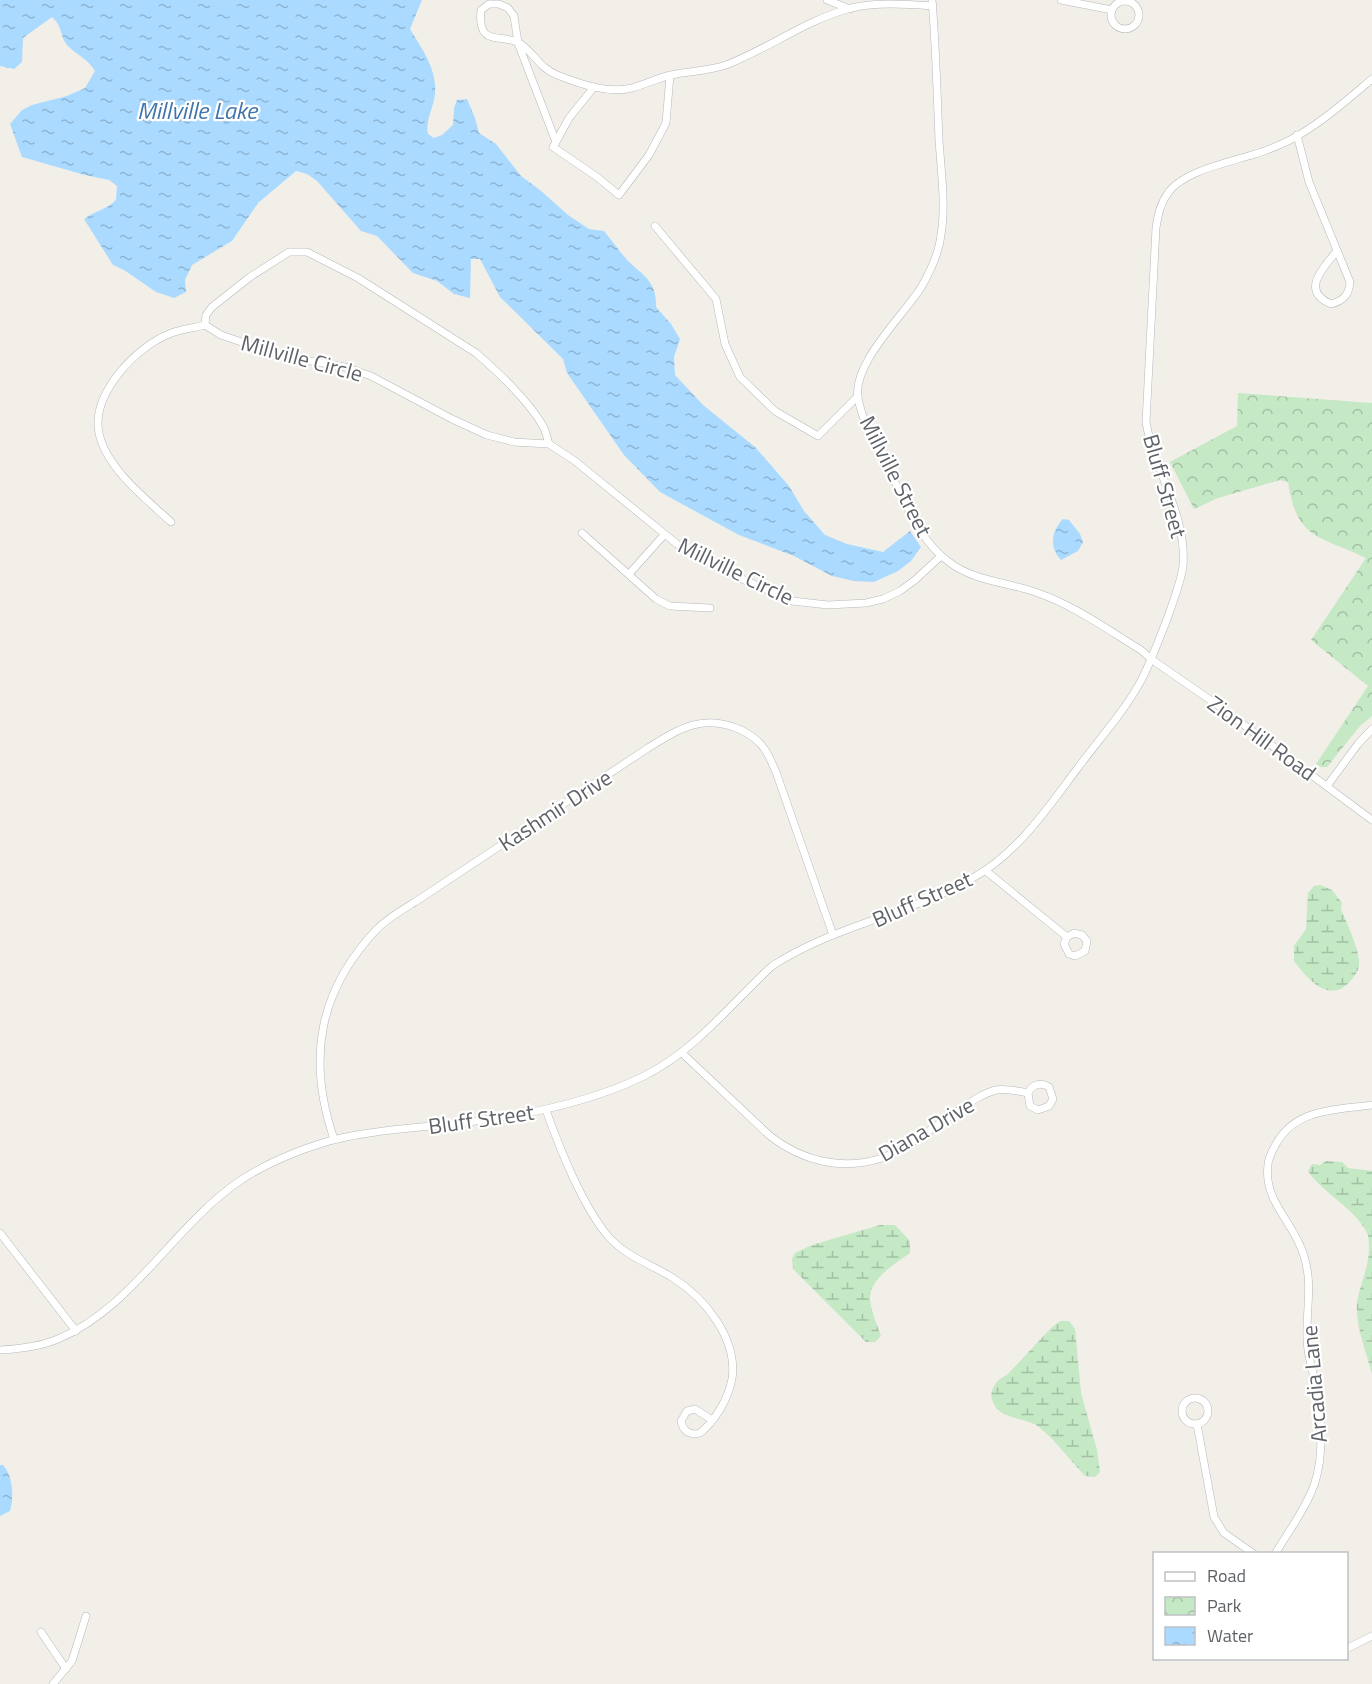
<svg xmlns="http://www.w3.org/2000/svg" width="1372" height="1684" viewBox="0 0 1372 1684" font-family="'Titillium Web',sans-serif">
  <defs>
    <pattern id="wetland-marsh" width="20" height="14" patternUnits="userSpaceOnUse" patternTransform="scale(1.5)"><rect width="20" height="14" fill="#c5e8c5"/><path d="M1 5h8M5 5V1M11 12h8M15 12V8" fill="none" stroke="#a3c0a4"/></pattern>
    <pattern id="park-crowns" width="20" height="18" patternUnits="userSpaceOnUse" patternTransform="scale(1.5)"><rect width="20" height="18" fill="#c5e8c5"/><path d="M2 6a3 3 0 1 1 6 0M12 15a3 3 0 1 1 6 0" fill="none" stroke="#a3c0a4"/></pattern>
    <pattern id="water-ripples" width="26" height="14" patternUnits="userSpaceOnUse" patternTransform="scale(1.5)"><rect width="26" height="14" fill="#aadaff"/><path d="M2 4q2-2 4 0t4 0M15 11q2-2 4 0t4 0" fill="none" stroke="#8eb4d2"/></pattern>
  </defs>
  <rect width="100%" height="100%" fill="#f1efe8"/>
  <g fill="url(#wetland-marsh)">
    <path d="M1320 885 1332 890 1342 903 1341 910C1346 920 1360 952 1359 963 1359 970 1356 974 1352 979 1331 1006 1308 980 1294 961V946L1306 929 1308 893 1314 886Z"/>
    <path d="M1326 1161 1342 1162 1348 1168 1372 1171V1374C1366 1350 1353 1322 1358 1297 1363 1275 1372 1261 1368 1235 1356 1208 1324 1195 1308 1171L1312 1164 1320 1165Z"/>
    <path d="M880 1225H895L910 1241V1253C896 1263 869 1279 870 1299 871 1311 877 1325 881 1336L875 1342H866L793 1269 792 1259 795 1253 812 1245Z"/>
    <path d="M1060 1321H1069L1075 1329 1081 1393 1097 1450 1100 1472 1095 1477 1085 1476C1070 1460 1056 1441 1039 1427 1025 1416 999 1421 992 1400 990 1394 992 1389 996 1383 1000 1379 1002 1377 1007 1375L1051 1328Z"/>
  </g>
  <path fill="url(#park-crowns)" d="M1238 393 1372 403V716L1360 726 1327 767H1321L1316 764 1368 686 1311 640 1366 558C1319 535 1297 541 1288 482L1280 480 1218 498 1194 509 1170 462 1237 426Z"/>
  <g fill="url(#water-ripples)">
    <path d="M0 0H422L410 29C422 49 437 69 435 93 434 108 425 119 428 134L434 138 442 135 453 125 454 108 457 100 467 99 475 118 479 133 496 144 521 176 540 190 568 215 589 229 604 231C612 241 620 252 628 261 644 276 657 282 656 307L671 324 680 339 674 357 675 375 703 405 755 447 789 486 804 511 825 535 847 544 883 552 910 531 921 547 911 561 898 571 874 582 854 581 832 576 794 556 739 535 660 492 624 455 567 373 563 359 500 297 480 259H471L470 298 454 294 437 281 413 273 377 236 361 231 317 181 307 174 296 171 258 203 232 241 192 265 185 280 186 292 174 298 156 292 124 270 113 265 84 219C95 211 106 210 116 200L117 186 109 180 85 175 22 157 10 124 22 110 32 105 67 96 85 88 95 71C87 58 78 56 69 47 59 37 64 28 52 17L23 38 22 62 14 69 0 66Z"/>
    <path d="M1063 519 1069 520 1080 534 1083 542 1078 551 1061 560C1049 548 1051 531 1063 519Z"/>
    <path d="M0 1465H3C13 1476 14 1497 10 1511L0 1516Z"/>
  </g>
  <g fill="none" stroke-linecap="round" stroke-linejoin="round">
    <defs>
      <g id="street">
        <path d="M827 0 850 9"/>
        <path d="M932 0C936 47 937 93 939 140 941 171 946 205 941 235 939 253 931 270 922 286 905 314 852 363 858 398 863 425 880 452 892 476 907 506 921 542 949 562 975 582 1009 582 1038 593 1075 606 1108 630 1141 650L1151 659 1216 704 1372 820"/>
        <path d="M1061 0 1112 10"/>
        <circle cx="1125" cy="15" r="14"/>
        <path d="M670 75 666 123 649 155 619 195 597 177 553 147 556 142 518 43 514 16 508 8 499 4H489L481 10C477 48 501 33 519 43 532 50 539 68 557 75 580 84 608 94 632 88 646 84 658 78 671 75 689 71 709 71 726 65 768 49 806 20 851 8 876 2 906 4 933 6"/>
        <path d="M1297 135 1309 182 1350 282C1349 295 1343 301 1331 304 1300 291 1323 268 1336 252"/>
        <path d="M556 142 569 118 594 87"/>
        <path d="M655 226 716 299 725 344 740 377 775 411 818 436 858 396"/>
        <path d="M549 444C547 438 546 431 543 426 528 400 498 372 476 353L358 278 307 252H289L250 277 212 307 206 315 205 325 221 335 282 356 345 367 371 376 452 419 487 435 514 442 549 444 575 461 677 544 724 571 792 601 828 605 866 603 883 599 900 591 915 580 941 556"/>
        <path d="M171 522C146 499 106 468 99 433 91 394 136 347 169 334 180 329 194 328 205 325"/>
        <path d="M582 533 656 599 670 606 710 608"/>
        <path d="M629 574 664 535"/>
        <path d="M1327 786 1358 744 1372 729"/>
        <path d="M986 871 1067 937 1064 944 1069 954 1075 956 1085 951 1087 941 1082 935 1074 933 1067 937"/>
        <path d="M682 1053 770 1136C802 1161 842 1171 882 1158 907 1149 930 1129 952 1115 966 1106 980 1094 996 1090 1006 1088 1018 1091 1028 1093L1030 1106 1038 1110 1049 1106 1053 1099 1049 1087C1041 1082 1032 1084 1028 1093"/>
        <path d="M546 1110C559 1147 583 1207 608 1236 626 1257 651 1264 673 1278 705 1298 738 1339 732 1379 728 1399 716 1420 700 1433 690 1436 683 1431 681 1421L687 1411 695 1409 712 1420"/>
        <path d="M334 1139C307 1060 318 991 377 929 388 918 402 910 415 902L648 748C680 728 704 713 741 730 749 734 757 739 763 747 769 754 772 764 776 772L833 935"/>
        <path d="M0 1233 76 1331"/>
        <path d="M0 1350C19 1349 39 1347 58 1339 133 1308 174 1225 241 1180 270 1161 312 1144 346 1137 388 1128 433 1127 476 1121 532 1114 590 1102 642 1077 694 1052 730 1005 772 966 833 926 907 915 971 879 1017 854 1046 810 1077 769 1099 739 1126 710 1143 677 1153 656 1161 635 1169 614 1174 598 1181 582 1183 566 1187 514 1154 471 1146 422L1156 228C1158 215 1160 204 1168 193 1183 171 1230 162 1255 154 1267 151 1279 145 1290 140 1319 125 1347 100 1372 79"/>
        <circle cx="1195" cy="1411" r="13"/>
        <path d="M1197 1424 1214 1517 1224 1533 1254 1554"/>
        <path d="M1275 1554C1287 1534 1301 1515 1310 1495 1325 1464 1321 1429 1318 1396 1315 1376 1307 1358 1307 1338 1306 1310 1313 1284 1304 1256 1295 1223 1263 1202 1268 1165 1268 1158 1272 1151 1276 1144 1296 1108 1336 1110 1372 1105"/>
        <path d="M41 1632 66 1669"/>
        <path d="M1346 1649 1372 1636"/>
        <path d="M53 1684 72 1661 86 1616"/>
      </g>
    </defs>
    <use href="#street" stroke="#b5b8bc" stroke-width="8"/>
    <use href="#street" stroke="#fff" stroke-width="7"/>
  </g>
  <g text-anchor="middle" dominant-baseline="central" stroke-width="4.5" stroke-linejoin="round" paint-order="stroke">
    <g font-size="22" fill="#5f6368" stroke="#fff">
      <text transform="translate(302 358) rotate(15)">Millville Circle</text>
      <text transform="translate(896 476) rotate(63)">Millville Street</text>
      <text transform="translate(1165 486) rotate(74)">Bluff Street</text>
      <text transform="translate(736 571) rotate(26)">Millville Circle</text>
      <text transform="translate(1262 738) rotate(36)">Zion Hill Road</text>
      <text transform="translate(555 810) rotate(-33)">Kashmir Drive</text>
      <text transform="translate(922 899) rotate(-24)">Bluff Street</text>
      <text transform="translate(481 1119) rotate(-8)">Bluff Street</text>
      <text transform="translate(926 1129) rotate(-30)">Diana Drive</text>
      <text transform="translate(1314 1384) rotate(-95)">Arcadia Lane</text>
    </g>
    <g font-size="24" font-style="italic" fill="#4174aa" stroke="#fff">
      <text x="197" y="110">Millville Lake</text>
    </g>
  </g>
  <rect x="1153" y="1552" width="195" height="108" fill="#ffffff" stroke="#bfc1c3" stroke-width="1.5"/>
  <rect x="1165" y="1572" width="30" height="9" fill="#ffffff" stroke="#bfc1c3" stroke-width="1.5"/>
  <text x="1207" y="1582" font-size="18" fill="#5f6368">Road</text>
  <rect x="1165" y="1597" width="30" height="18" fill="url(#park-crowns)" stroke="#bfc1c3" stroke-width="1.5"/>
  <text x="1207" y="1612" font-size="18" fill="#5f6368">Park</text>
  <rect x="1165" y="1627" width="30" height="18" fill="url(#water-ripples)" stroke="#bfc1c3" stroke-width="1.5"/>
  <text x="1207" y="1642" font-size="18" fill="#5f6368">Water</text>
</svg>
